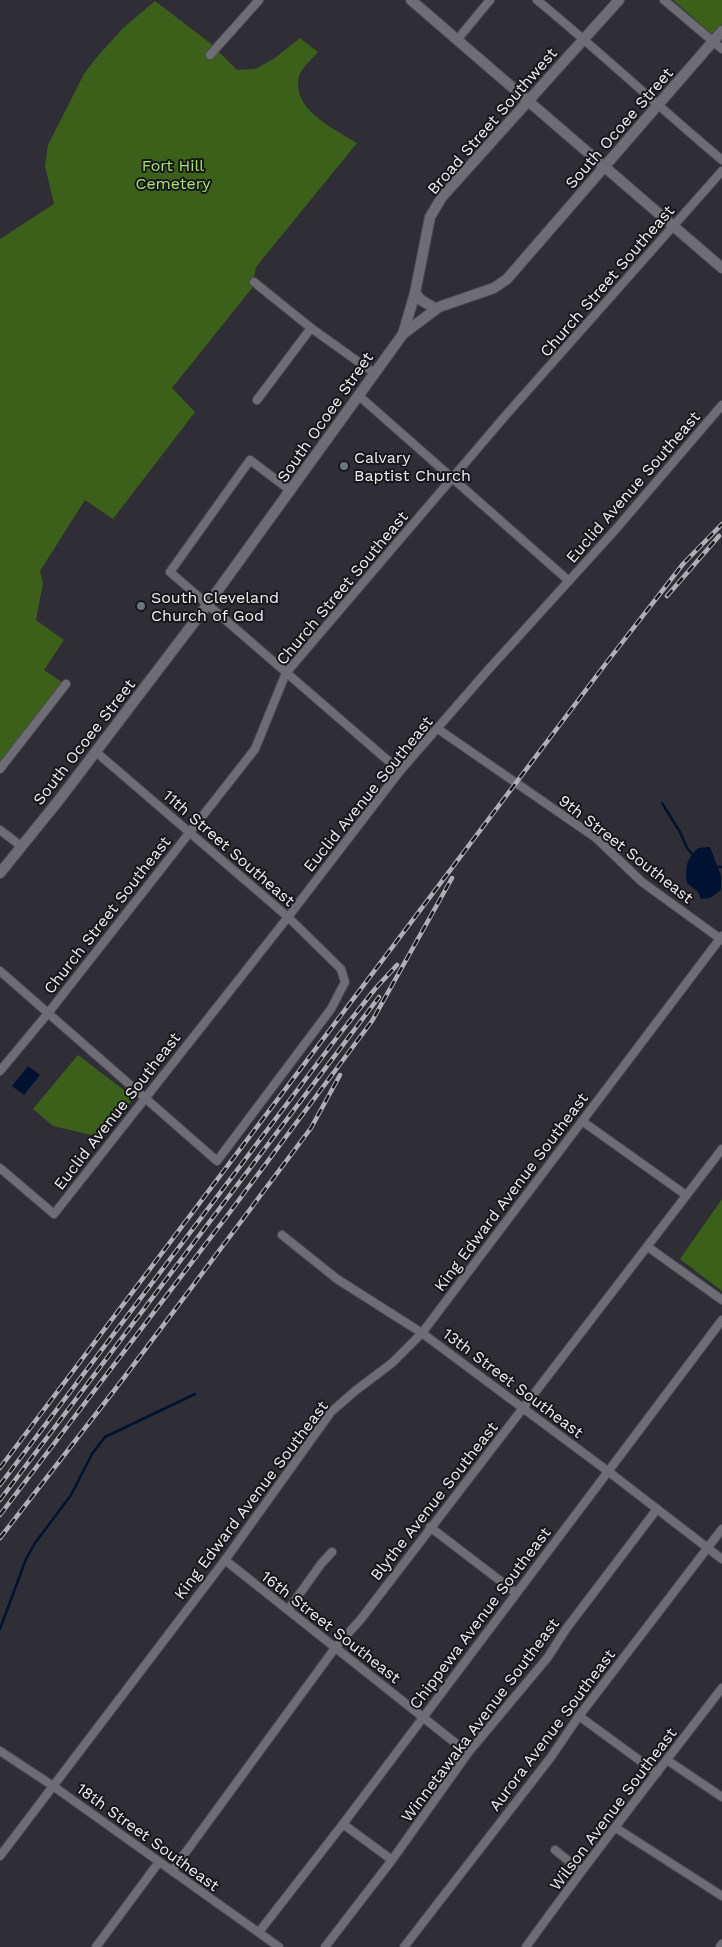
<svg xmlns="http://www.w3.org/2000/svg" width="722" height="1947" viewBox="0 0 722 1947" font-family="'Work Sans',sans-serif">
  <rect width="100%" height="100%" fill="#2f2e36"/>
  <g fill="#3c6019">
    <path d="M673 0H722V24L713 35Z"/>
    <path d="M155 1 210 43 237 70 255 69 275 58 300 38 318 52C312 59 300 69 299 77 291 109 334 129 357 143L256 267 252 288 172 388 195 412 113 519 85 500 40 571 43 583 36 620 64 640 44 670 63 683 0 764V239L54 204 45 166 48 145 84 74 96 58 123 28Z"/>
    <path d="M78 1055 134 1098 100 1137 53 1126 33 1109Z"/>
    <path d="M722 1199V1291L680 1259Z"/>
  </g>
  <g fill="#001232">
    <path d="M710 847 721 876V890L710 898 701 899 698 892 687 883C685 867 686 860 698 848Z"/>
    <path d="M28 1066 40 1075 24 1095 12 1086Z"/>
  </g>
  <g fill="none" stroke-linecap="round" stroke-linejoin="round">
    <g stroke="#001232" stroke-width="2.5">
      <path d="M662 803 680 832 687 848 693 855"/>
      <path d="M716 867H722"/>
      <path d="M0 1629 26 1559 35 1543 71 1495 92 1454 105 1437 195 1394"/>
    </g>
    <defs>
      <g id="street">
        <path d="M537 0C600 52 660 108 722 160"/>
        <path d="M664 0 722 49"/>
        <path d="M457 40 490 0"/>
        <path d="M210 55 259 0"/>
        <path d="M254 282 311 328 374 373"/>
        <path d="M358 395 569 581"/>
        <path d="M257 400 311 328"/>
        <path d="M291 491 250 460 170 572 400 771"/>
        <path d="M438 729 596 838 642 882 722 940"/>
        <path d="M0 769 66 684"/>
        <path d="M0 830 21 846"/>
        <path d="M0 971 217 1161 331 1009 345 982 341 969 288 917 96 752"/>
        <path d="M0 1071 49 1012 255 749 286 673 506 415 722 171"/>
        <path d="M582 1121 686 1195"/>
        <path d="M0 1168 54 1214 288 917 400 771 488 670 616 529 722 405"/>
        <path d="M282 1235 337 1279 422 1333 609 1472 722 1559"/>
        <path d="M648 1247 722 1300"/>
        <path d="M430 1527 515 1592"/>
        <path d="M225 1560 468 1753"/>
        <path d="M288 1610 321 1564 332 1552"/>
        <path d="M579 1716 657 1773"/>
        <path d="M0 1751 53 1786 279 1947"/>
        <path d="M667 1760 722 1797"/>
        <path d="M343 1824 392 1860"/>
        <path d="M616 1828 722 1896"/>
        <path d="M555 1850 581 1871"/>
        <path d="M0 1856 225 1560 331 1412 355 1391 392 1363 422 1333 722 936"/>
        <path d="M172 1871 335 1648 361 1619 722 1149"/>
        <path d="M259 1932 343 1824 722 1320"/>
        <path d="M96 1947 159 1862"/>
        <path d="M325 1947 392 1860 468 1753 548 1657 566 1629 657 1509"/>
        <path d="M404 1947 551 1757 579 1716 722 1529"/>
        <path d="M526 1947C589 1859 656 1774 722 1688"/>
        <path d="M720 1947 722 1944"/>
      </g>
      <g id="secondary">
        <path d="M411 0 722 268"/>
        <path d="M415 293 421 300 436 309"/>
        <path d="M403 334 415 293 430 217 442 197 619 0"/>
        <path d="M0 873 59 800 208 604 403 334 439 307 494 288 507 279 722 31"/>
      </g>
    </defs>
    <use href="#street" stroke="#4b4a50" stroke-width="10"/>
    <use href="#secondary" stroke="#4b4a50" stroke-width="12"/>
    <use href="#street" stroke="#6e6d76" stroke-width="8"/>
    <use href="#secondary" stroke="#6e6d76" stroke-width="10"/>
    <defs>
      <g id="rail">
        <path d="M667 596 719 536"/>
        <path d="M0 1468 607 662 683 564 722 524"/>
        <path d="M0 1485 338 1036 375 989 397 965"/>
        <path d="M0 1500 379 997"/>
        <path d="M0 1515 230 1212 372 1021 452 878"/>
        <path d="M0 1538 123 1379 311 1128 340 1075"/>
      </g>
    </defs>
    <use href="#rail" stroke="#b0afb5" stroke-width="4.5"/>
    <use href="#rail" stroke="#17171a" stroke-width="2.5" stroke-dasharray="8" stroke-linecap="butt"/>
  </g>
  <g fill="#6b7280" stroke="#17171a" stroke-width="2">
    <circle cx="344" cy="466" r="5"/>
    <circle cx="141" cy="606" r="5"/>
  </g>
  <g text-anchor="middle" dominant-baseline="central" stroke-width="4" stroke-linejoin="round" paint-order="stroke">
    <g font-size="16" fill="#efeef3" stroke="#17171a">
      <text transform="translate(492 121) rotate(-49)">Broad Street Southwest</text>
      <text transform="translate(619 128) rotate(-49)">South Ocoee Street</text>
      <text transform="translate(607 281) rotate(-49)">Church Street Southeast</text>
      <text transform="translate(325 417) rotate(-55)">South Ocoee Street</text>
      <text transform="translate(633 487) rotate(-49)">Euclid Avenue Southeast</text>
      <text transform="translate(342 588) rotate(-50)">Church Street Southeast</text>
      <text transform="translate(84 742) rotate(-52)">South Ocoee Street</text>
      <text transform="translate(368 794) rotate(-51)">Euclid Avenue Southeast</text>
      <text transform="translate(229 848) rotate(41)">11th Street Southeast</text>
      <text transform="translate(626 849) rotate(38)">9th Street Southeast</text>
      <text transform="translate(107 915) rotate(-52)">Church Street Southeast</text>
      <text transform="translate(117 1111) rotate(-52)">Euclid Avenue Southeast</text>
      <text transform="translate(511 1192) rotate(-53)">King Edward Avenue Southeast</text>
      <text transform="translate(513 1383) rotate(37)">13th Street Southeast</text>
      <text transform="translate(251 1500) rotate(-53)">King Edward Avenue Southeast</text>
      <text transform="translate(434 1501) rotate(-52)">Blythe Avenue Southeast</text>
      <text transform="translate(480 1618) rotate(-53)">Chippewa Avenue Southeast</text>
      <text transform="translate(331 1627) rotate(38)">16th Street Southeast</text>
      <text transform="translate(480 1720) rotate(-53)">Winnetawaka Avenue Southeast</text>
      <text transform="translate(552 1730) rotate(-53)">Aurora Avenue Southeast</text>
      <text transform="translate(613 1809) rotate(-53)">Wilson Avenue Southeast</text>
      <text transform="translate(148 1837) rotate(36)">18th Street Southeast</text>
    </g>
    <g font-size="16" fill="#a7e077" stroke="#17171a">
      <text x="173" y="165">Fort Hill<tspan x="173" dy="18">Cemetery</tspan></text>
    </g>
    <g font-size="16" fill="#efeef3" stroke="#17171a" text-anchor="start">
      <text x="354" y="457">Calvary<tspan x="354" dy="18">Baptist Church</tspan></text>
      <text x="151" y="597">South Cleveland<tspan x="151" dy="18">Church of God</tspan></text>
    </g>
  </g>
</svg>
